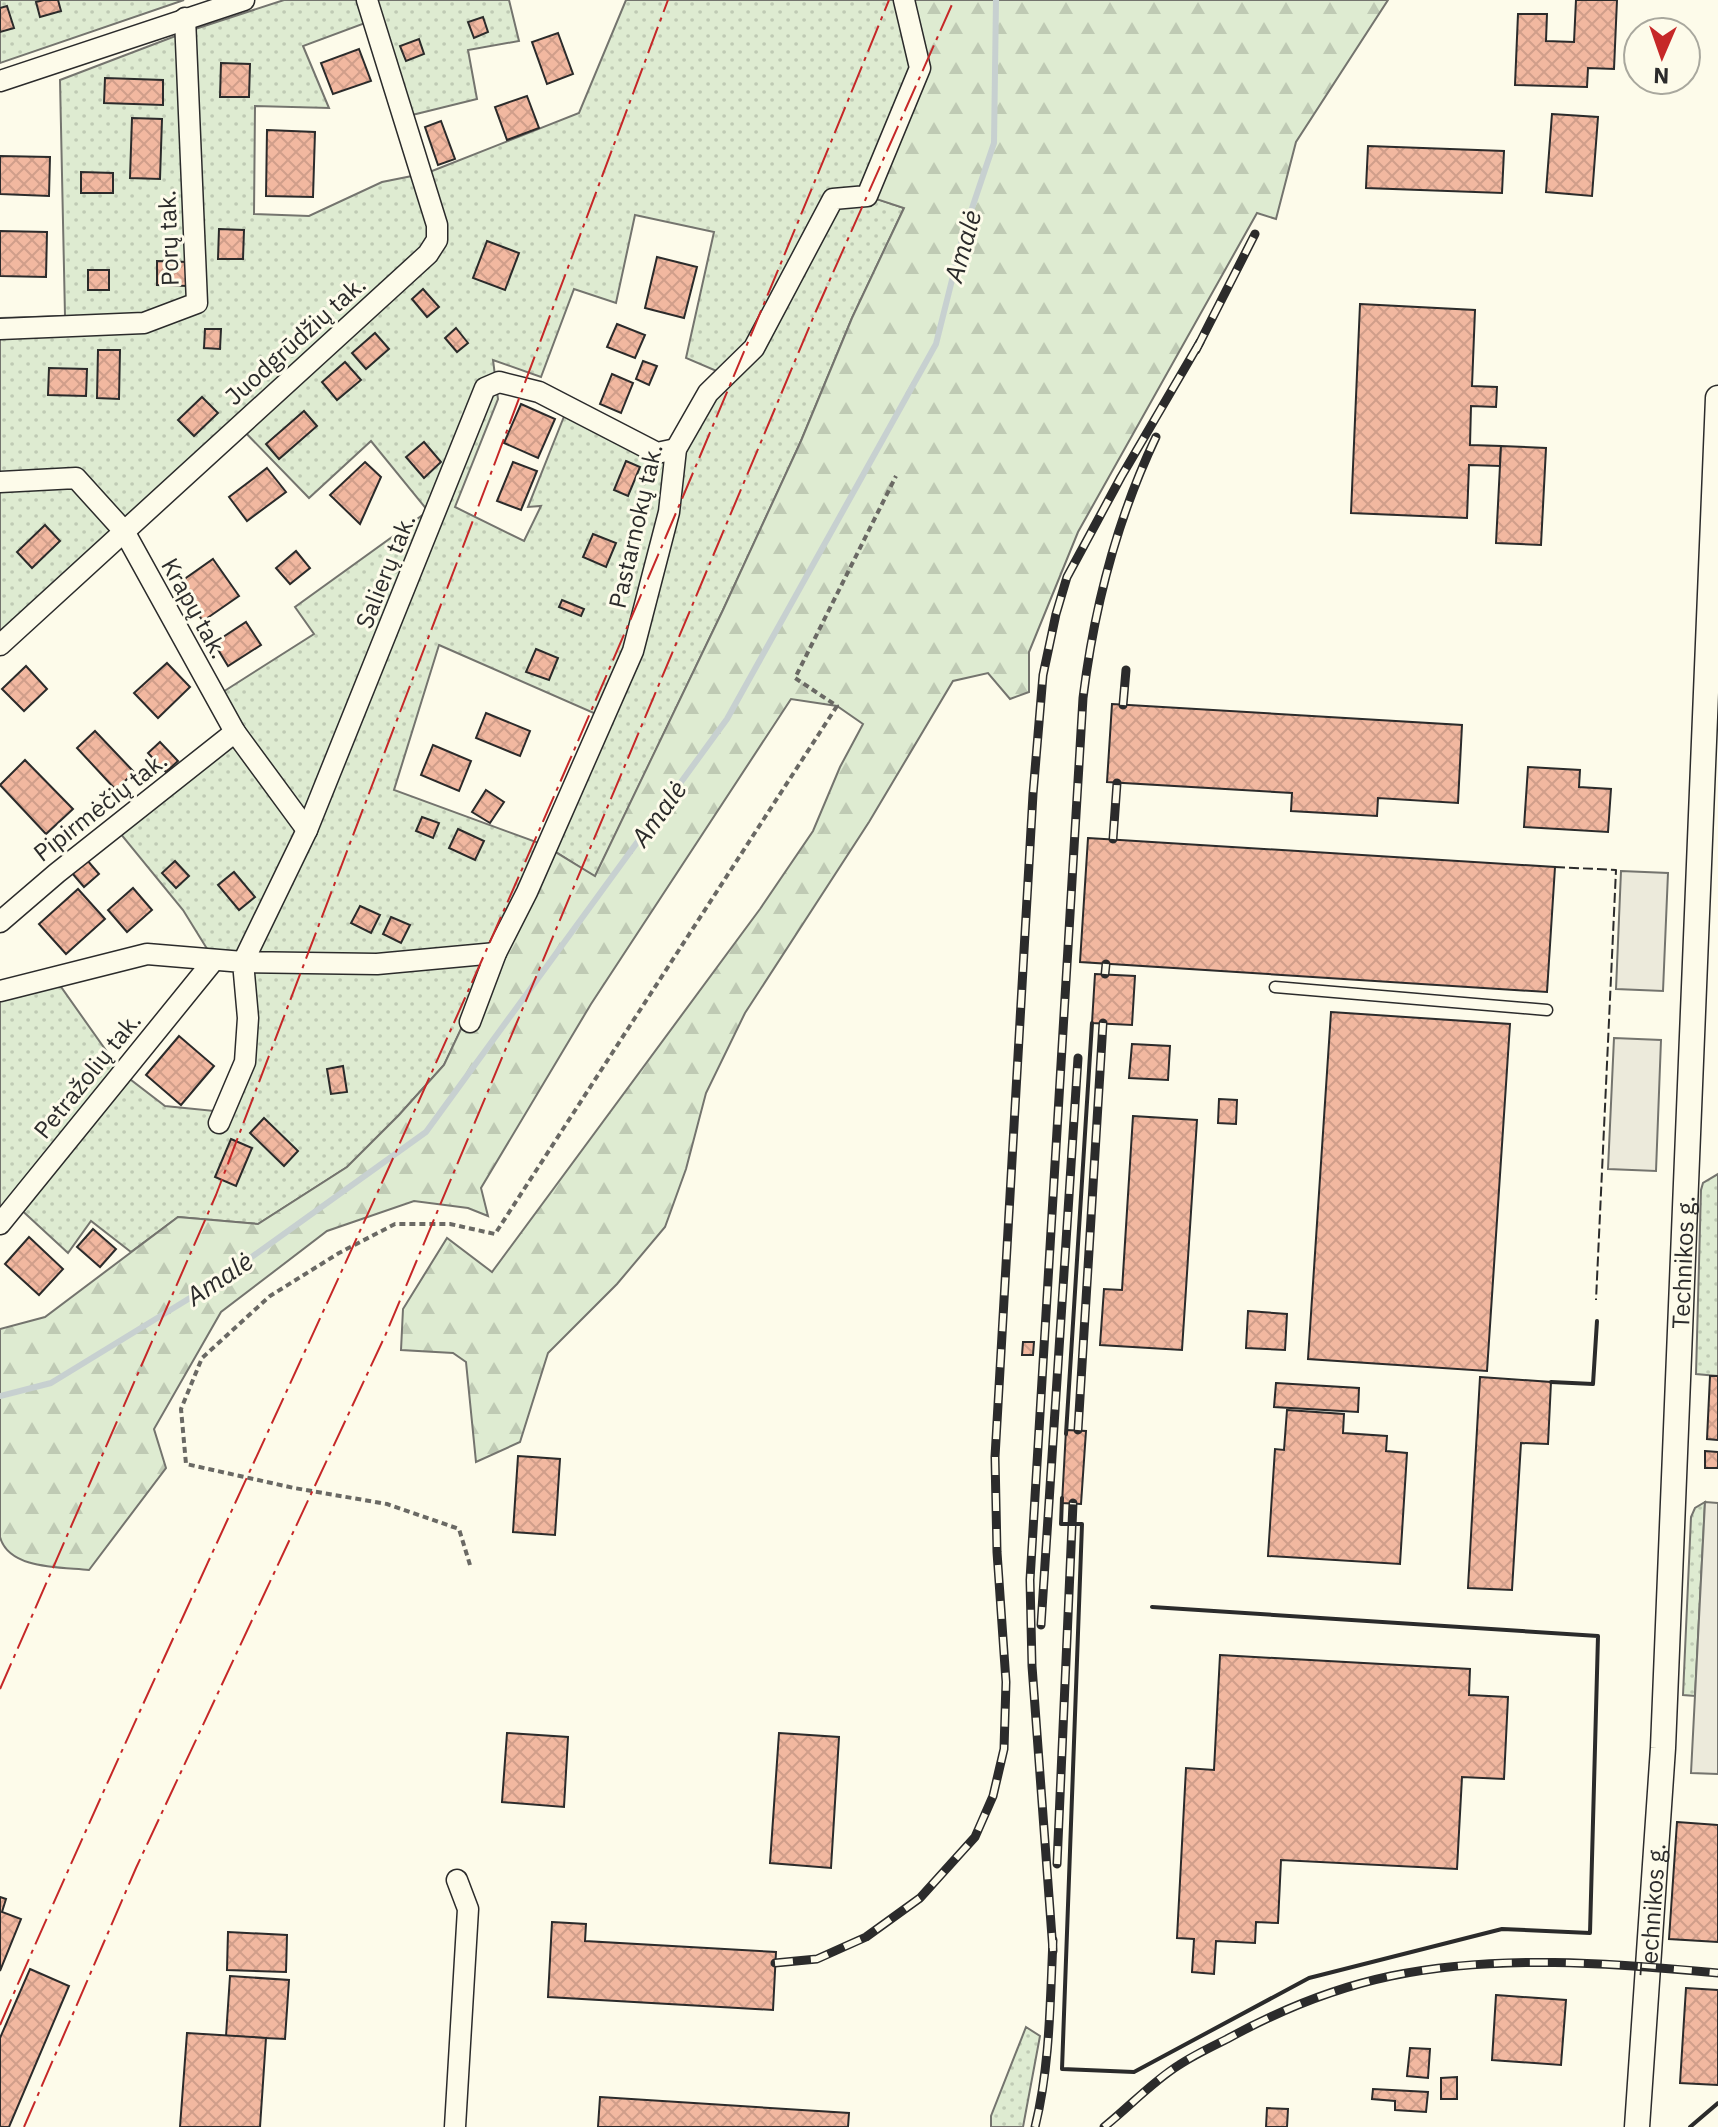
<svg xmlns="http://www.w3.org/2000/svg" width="1718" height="2127" viewBox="0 0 1718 2127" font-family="'IBM Plex Sans',sans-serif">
  <defs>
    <pattern id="green-dots" width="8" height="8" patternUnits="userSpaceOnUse" patternTransform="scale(2)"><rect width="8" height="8" fill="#deebd1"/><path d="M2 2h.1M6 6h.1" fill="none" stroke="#bfcab4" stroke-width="1.8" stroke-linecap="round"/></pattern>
    <pattern id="forest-firs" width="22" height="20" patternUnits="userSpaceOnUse" patternTransform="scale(2)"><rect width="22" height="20" fill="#deebd1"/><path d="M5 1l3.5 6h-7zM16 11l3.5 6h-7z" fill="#bfcab4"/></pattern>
    <pattern id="building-cross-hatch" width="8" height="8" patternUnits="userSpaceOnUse" patternTransform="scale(2)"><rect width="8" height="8" fill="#f2b8a0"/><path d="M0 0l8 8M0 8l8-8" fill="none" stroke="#d09e8a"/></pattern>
  </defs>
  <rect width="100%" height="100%" fill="#fdfbea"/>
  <g fill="url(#green-dots)" stroke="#74746e" stroke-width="2" fill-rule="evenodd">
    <path d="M0 0H184L0 63Z"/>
    <path d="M284 0H509L519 41 468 50 477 99 404 117 373 20 303 46 329 108 255 106 254 214 309 216 382 182 427 173 579 113 626 0H904L920 68 868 196 904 208 852 318 801 441 723 610 595 877 548 847 444 1065 399 1115 347 1167 258 1224 178 1217 131 1252 91 1221 68 1253 16 1205 0 1224V991L54 977 122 1073 165 1106 224 1112 245 1062 243 962 214 960 183 910 115 827 234 733 215 697 314 634 295 607 428 511 371 441 309 498 239 426 0 645V318L65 316 60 80 186 32ZM635 215 714 232 686 358 726 375 674 466 565 414 528 507 541 506 524 541 455 507 498 399 493 360 541 377 574 289 616 303ZM439 645 603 717 547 846 394 790Z"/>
    <path d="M1718 1174V1376L1696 1374 1701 1190 1703 1183Z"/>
    <path d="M1705 1502 1695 1696 1683 1695 1691 1517 1695 1508Z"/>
    <path d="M1026 2027 1040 2036 1023 2127H991V2116Z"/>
  </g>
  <path fill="url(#forest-firs)" stroke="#74746e" stroke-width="2" d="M904 0H1388L1296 142 1276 219 1257 213 1078 532 1029 652V692L1010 699 988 673 953 681 869 822 745 1013 706 1093 686 1169 665 1227 617 1284 548 1353 520 1442 476 1462 466 1362 453 1353 401 1350 403 1309 447 1238 492 1272 760 909 813 831 840 767 863 724 837 706 791 699 591 1004 481 1188 488 1216 468 1208 414 1201 327 1231 221 1312 154 1429 166 1468 89 1570C62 1567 9 1570 0 1537V1329L45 1317 178 1217 258 1224 347 1167 399 1115 444 1065 547 847 595 876 723 610 801 441 852 318 904 208 867 196 920 69Z"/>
  <g fill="#eceadb" stroke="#74746e" stroke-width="2">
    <path d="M1621 871 1668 873 1663 991 1616 989Z"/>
    <path d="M1614 1038 1661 1040 1656 1171 1608 1169Z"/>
    <path d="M1705 1502 1718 1503V1774L1691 1773Z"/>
  </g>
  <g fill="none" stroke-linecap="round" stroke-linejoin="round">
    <path stroke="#c7d0d0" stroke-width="6" d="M0 1396 51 1383 221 1279 426 1132 727 719 936 344 964 232 994 143 996 0"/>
  </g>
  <g fill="url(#building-cross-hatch)" stroke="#2b2b2b" stroke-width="2">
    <path d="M44 0H58L61 11 40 17 36 2Z"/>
    <path d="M1576 0H1617L1614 69 1588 68 1587 87 1515 85 1518 14H1547L1546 41 1574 42Z"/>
    <path d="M7 6 14 28 0 32V8Z"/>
    <path d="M483 17 488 32 474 38 468 22Z"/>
    <path d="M558 33 573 74 547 84 532 42Z"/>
    <path d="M419 39 424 54 406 61 400 46Z"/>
    <path d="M359 49 371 81 333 94 321 63Z"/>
    <path d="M221 63 250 64 249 97H220Z"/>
    <path d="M105 78 163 80V105L104 103Z"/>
    <path d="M527 96 539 128 507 140 495 107Z"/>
    <path d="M1552 114 1598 117 1592 196 1546 192Z"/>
    <path d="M132 118 162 119 160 179 130 178Z"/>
    <path d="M441 121 455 159 438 165 425 127Z"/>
    <path d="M267 130 315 132 313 197 266 196Z"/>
    <path d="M1368 146 1504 151 1502 193 1366 188Z"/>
    <path d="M0 156 50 157 49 196 0 194Z"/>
    <path d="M81 172 113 173V193H81Z"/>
    <path d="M219 229 244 230 243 259H218Z"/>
    <path d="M0 231 47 232 46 277 0 276Z"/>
    <path d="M487 241 519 253 505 290 473 278Z"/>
    <path d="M657 257 697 267 684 318 645 308Z"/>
    <path d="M157 261 189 262 188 286 157 285Z"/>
    <rect x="88" y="270" width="21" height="20"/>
    <path d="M423 289 439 307 427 317 412 299Z"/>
    <path d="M1360 304 1475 310 1472 386 1497 387 1496 407 1471 406 1470 445 1501 446 1500 466 1469 465 1467 518 1351 513Z"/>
    <path d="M617 324 645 335 635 358 607 347Z"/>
    <path d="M456 328 468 343 457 352 445 338Z"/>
    <path d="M205 329H221L220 349 204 348Z"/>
    <path d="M375 333 389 349 366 369 352 353Z"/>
    <path d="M98 350H120L119 399 97 398Z"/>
    <path d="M643 361 657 366 649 385 636 379Z"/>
    <path d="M345 362 361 380 337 400 322 382Z"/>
    <path d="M49 368 87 369 86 396 48 395Z"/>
    <path d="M612 374 633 383 621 413 600 404Z"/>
    <path d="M202 397 218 413 194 436 178 420Z"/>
    <path d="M521 404 555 419 538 458 504 443Z"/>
    <path d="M304 411 317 426 279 459 266 444Z"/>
    <path d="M424 442 441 462 424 478 406 457Z"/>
    <path d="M1501 446 1546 448 1541 545 1496 543Z"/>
    <path d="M626 461 640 467 628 496 614 490Z"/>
    <path d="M365 462 381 477 360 524 330 495Z"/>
    <path d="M513 462 537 471 521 510 497 501Z"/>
    <path d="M267 468 286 492 247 521 229 497Z"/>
    <path d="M45 525 60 541 32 568 17 552Z"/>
    <path d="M593 534 616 543 606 567 583 557Z"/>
    <path d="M296 551 310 568 290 584 276 568Z"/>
    <path d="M213 559 239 596 203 621 176 585Z"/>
    <path d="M562 600 584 609 581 616 559 607Z"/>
    <path d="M246 622 261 645 228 666 214 643Z"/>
    <path d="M536 649 558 658 549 680 526 672Z"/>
    <path d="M167 663 190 687 158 718 134 693Z"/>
    <path d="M26 666 47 689 24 711 2 689Z"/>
    <path d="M1112 704 1462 725 1458 803 1378 798 1377 816 1291 811 1292 793 1107 782Z"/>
    <path d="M486 713 530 731 520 756 476 738Z"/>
    <path d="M95 731 134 772 116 790 77 748Z"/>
    <path d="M160 742 178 761 166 772 148 753Z"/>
    <path d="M433 745 471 761 459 791 421 775Z"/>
    <path d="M25 760 73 809 46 834 0 785Z"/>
    <path d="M1528 767 1580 770 1579 787 1611 789 1608 832 1524 827Z"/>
    <path d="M486 790 504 802 490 823 472 812Z"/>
    <path d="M422 817 439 823 433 838 416 831Z"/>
    <path d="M458 829 484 841 475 860 449 848Z"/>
    <path d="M1088 838 1555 867 1547 992 1080 962Z"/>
    <path d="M87 860 99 874 84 887 72 873Z"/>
    <path d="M175 861 189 876 176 888 162 873Z"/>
    <path d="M234 872 255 897 239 910 218 885Z"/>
    <path d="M133 888 152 910 127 932 108 910Z"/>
    <path d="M78 889 105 919 66 954 39 924Z"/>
    <path d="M360 906 380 915 371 933 351 923Z"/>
    <path d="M391 917 410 925 401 943 383 934Z"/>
    <path d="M1095 974 1135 976 1132 1025 1092 1023Z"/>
    <path d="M1331 1012 1510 1024 1487 1371 1308 1359Z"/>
    <path d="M179 1036 214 1066 181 1105 146 1075Z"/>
    <path d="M1132 1044 1170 1046 1168 1080 1129 1078Z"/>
    <path d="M343 1066 347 1092 331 1094 327 1069Z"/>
    <path d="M1219 1099 1237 1100 1236 1124 1218 1123Z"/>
    <path d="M1133 1116 1197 1120 1182 1350 1100 1345 1104 1289 1122 1290Z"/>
    <path d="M264 1118 298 1151 284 1166 250 1133Z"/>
    <path d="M231 1139 252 1148 236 1186 215 1177Z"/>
    <path d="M93 1229 116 1249 100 1267 77 1247Z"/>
    <path d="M29 1237 63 1269 39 1295 5 1264Z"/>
    <path d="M1248 1311 1287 1314 1285 1350 1246 1348Z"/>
    <path d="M1023 1342H1034L1033 1355H1022Z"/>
    <path d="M1710 1376H1718V1440L1707 1439Z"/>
    <path d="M1480 1377 1551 1382 1548 1444 1521 1443 1512 1590 1468 1588Z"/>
    <path d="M1276 1383 1359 1388 1358 1412 1274 1407Z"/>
    <path d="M1287 1410 1344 1414 1343 1433 1387 1436 1386 1451 1407 1453 1400 1564 1268 1556 1275 1449 1284 1450Z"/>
    <path d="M1066 1430 1086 1431 1081 1504 1062 1503Z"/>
    <path d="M1705 1451 1718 1452V1468H1705Z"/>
    <path d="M518 1456 560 1459 555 1535 513 1532Z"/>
    <path d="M1220 1655 1470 1669 1469 1695 1508 1697 1504 1779 1462 1777 1457 1869 1281 1860 1278 1923 1256 1922 1255 1943 1216 1941 1214 1974 1192 1972 1194 1939 1177 1938 1186 1768 1214 1770Z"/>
    <path d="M507 1733 568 1737 564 1807 502 1802Z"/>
    <path d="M779 1733 839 1737 831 1868 770 1863Z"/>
    <path d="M1677 1822 1718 1825V1942L1669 1939Z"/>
    <path d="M0 1897 6 1899 2 1912 21 1919 0 1971Z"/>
    <path d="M552 1922 586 1924 585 1941 776 1952 773 2010 548 1997Z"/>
    <path d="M228 1932 287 1935 286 1972 227 1970Z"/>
    <path d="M30 1969 69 1986 9 2127H0V2038Z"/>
    <path d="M230 1976 289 1980 285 2039 226 2036Z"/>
    <path d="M1686 1988 1718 1990V2085L1680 2083Z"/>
    <path d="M1496 1995 1566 2000 1561 2065 1492 2060Z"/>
    <path d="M187 2033 266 2038 260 2127H180Z"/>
    <path d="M1410 2048 1430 2049 1428 2078 1407 2076Z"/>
    <path d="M1457 2077V2099H1441V2078Z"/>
    <path d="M1373 2089 1428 2092 1426 2112 1395 2110V2101L1372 2099Z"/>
    <path d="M600 2097 849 2113 848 2127H598Z"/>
    <path d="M1267 2108 1288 2109 1287 2127H1266Z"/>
  </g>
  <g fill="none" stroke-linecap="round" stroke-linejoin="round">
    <defs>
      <path id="service" d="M1275 987 1547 1010"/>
      <g id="minor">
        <path d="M0 81 244 0"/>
        <path d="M0 329 144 323 197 303 185 18"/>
        <path d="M0 482 76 478 124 531 235 732 307 830"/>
        <path d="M0 645 428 254 437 240V225L367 0"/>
        <path d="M0 922 57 873 235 732"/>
        <path d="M496 953 377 964 243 962 307 830 485 388 499 382 539 392 657 453 676 449"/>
        <path d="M0 991 147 954 243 962 248 1018 245 1062 219 1123"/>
        <path d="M470 1022 496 953 527 892 633 651 669 512 676 449 708 393 754 348 833 199 867 196 920 68 904 0"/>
        <path d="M0 1224 214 960"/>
        <path d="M455 2127 468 1909 457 1880"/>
      </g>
      <g id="tertiary">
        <path id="s1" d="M1637 2127 1663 1748 1718 398"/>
      </g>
    </defs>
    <use href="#service" stroke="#2b2b2b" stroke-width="13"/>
    <use href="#minor" stroke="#2b2b2b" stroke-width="23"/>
    <use href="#tertiary" stroke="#2b2b2b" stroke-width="27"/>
    <path stroke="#6a6964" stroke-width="4" stroke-dasharray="6 4" stroke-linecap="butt" d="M470 1565 459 1529 387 1504 294 1488 186 1464 181 1409 202 1358 270 1296 339 1253 395 1224H450L495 1234 837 706 795 678 896 476"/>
    <use href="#service" stroke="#fdfbea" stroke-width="10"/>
    <use href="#minor" stroke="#fdfbea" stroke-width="20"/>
    <use href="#tertiary" stroke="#fdfbea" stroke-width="24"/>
    <defs>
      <g id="rail">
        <path d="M1196 350 1255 234"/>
        <path d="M1123 705 1126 670"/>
        <path d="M1113 839 1117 783"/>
        <path d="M1105 974 1106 964"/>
        <path d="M1078 1430 1103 1023"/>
        <path d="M1041 1625 1078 1058"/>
        <path d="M1057 1864 1073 1503"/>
        <path d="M1053 1951 1032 1666 1030 1580 1083 698C1094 608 1117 519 1156 437"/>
        <path d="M775 1963 817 1959 866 1937 920 1898 975 1837 993 1796 1004 1749 1006 1682 997 1552 995 1457 1033 794 1043 675 1056 614 1067 577 1121 477 1200 342"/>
        <path d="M1035 2127C1050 2066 1050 2003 1053 1940"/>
        <path d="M1104 2127C1129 2107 1152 2082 1179 2065 1194 2055 1211 2047 1227 2039 1278 2011 1334 1988 1391 1976 1497 1954 1611 1963 1718 1973"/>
      </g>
    </defs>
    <use href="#rail" stroke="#2b2b2b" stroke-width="9"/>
    <use href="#rail" stroke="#fdfbea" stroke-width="6" stroke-dasharray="18" stroke-linecap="butt"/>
    <path stroke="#2b2b2b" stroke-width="2" stroke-dasharray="10 4" stroke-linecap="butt" d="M1555 867 1616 870 1596 1300"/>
    <g stroke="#2b2b2b" stroke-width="4">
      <path d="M1551 1382 1593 1384 1597 1321"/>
      <path d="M1066 1434 1092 1023"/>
      <path d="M1062 1498 1061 1524H1082L1062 2069 1134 2072 1309 1978 1502 1929 1590 1933 1598 1636 1152 1607"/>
      <path d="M1690 2127 1718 2103"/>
    </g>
    <g stroke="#c62828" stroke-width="2" stroke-dasharray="28 6 4 6" stroke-linecap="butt">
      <path d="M0 1689 216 1195 496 460 668 0"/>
      <path d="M0 2025C133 1719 276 1418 413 1114 579 746 737 374 889 0"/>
      <path d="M24 2127 136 1868 385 1336 816 311 954 0"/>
    </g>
  </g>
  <g text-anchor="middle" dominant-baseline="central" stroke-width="6" stroke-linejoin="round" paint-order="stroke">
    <g font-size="24" fill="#2b2b2b" stroke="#fdfbea">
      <text transform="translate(168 238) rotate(-92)">Porų tak.</text>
      <text transform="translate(295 340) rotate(-42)">Juodgrūdžių tak.</text>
      <text transform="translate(635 526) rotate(-77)">Pastarnokų tak.</text>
      <text transform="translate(385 571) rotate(-68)">Salierų tak.</text>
      <text transform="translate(195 608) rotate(61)">Krapų tak.</text>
      <text transform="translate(100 806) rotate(-38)">Pipirmėčių tak.</text>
      <text transform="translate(87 1075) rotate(-51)">Petražolių tak.</text>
      <text stroke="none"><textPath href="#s1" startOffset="866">Technikos g.</textPath></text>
      <text stroke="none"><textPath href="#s1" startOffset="218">Technikos g.</textPath></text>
    </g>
    <g font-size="26" font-style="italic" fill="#2b2b2b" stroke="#fdfbea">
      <text transform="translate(962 246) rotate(-74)">Amalė</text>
      <text transform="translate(658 813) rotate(-54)">Amalė</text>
      <text transform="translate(219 1278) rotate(-34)">Amalė</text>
    </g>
  </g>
  <g transform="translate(1662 56) rotate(182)"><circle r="38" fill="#fdfbea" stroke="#a9a89e" stroke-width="2"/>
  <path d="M0-6L14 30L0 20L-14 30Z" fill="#c62828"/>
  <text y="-12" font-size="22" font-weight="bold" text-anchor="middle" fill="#2b2b2b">N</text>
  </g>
</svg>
